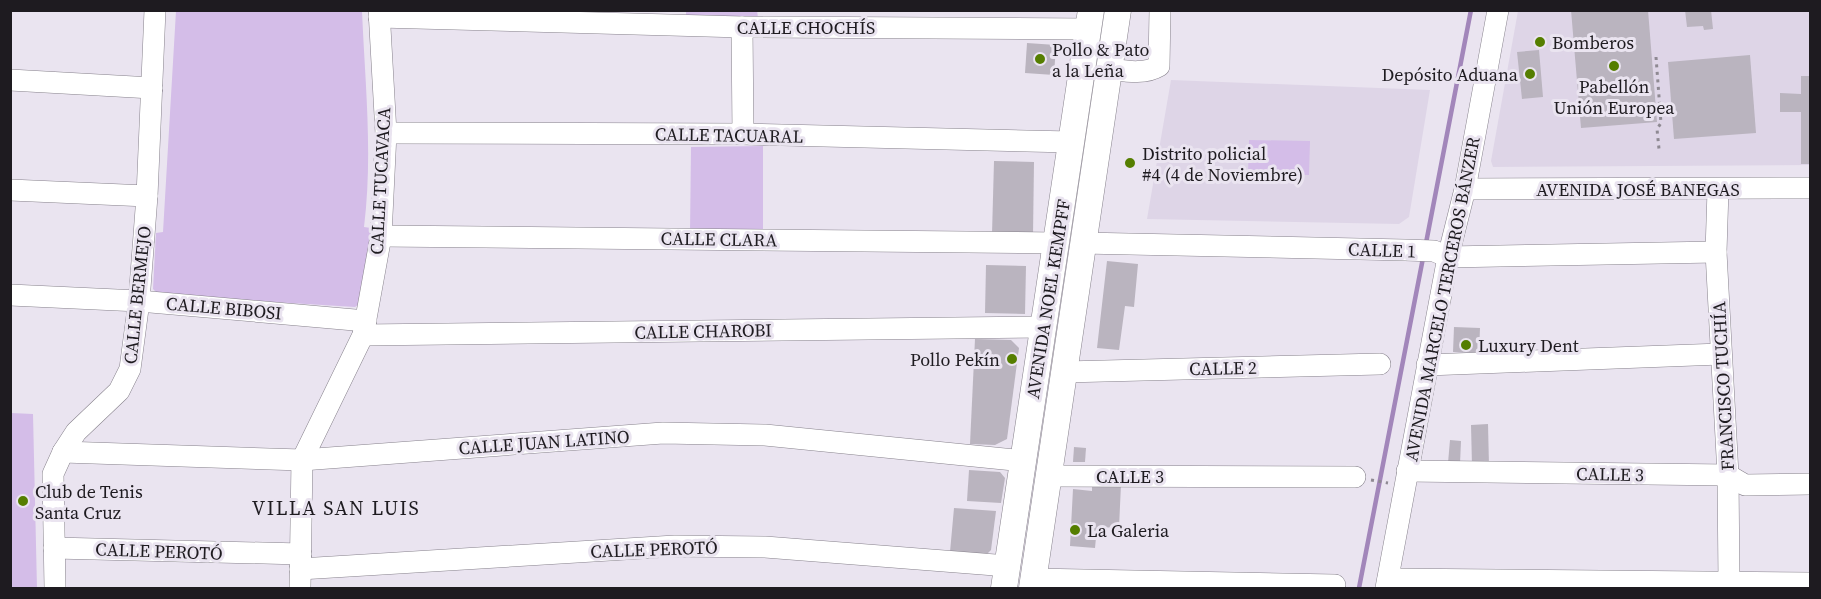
<svg xmlns="http://www.w3.org/2000/svg" width="1821" height="599" viewBox="0 0 1821 599" font-family="'Source Serif 4',serif">
  <rect width="100%" height="100%" fill="#eae4f0"/>
  <g fill="#ded5e7">
    <path d="M1518 11H1810V165L1493 167 1491 161Z"/>
    <path d="M1171 80 1430 90 1409 217 1399 224 1147 219Z"/>
  </g>
  <g fill="#d4bde8">
    <path d="M757 10 758 18H686V11Z"/>
    <path d="M176 11H362C365 83 373 155 364 227L371 228 367 266 358 305 355 307 159 295 153 289 156 233 163 232Z"/>
    <path d="M1249 140 1310 141 1309 175 1248 174Z"/>
    <path d="M763 146V234L690 233 691 147Z"/>
    <path d="M11 413 33 414 37 588H11Z"/>
  </g>
  <g fill="none" stroke-linecap="round" stroke-linejoin="round">
    <g stroke="#a286ba" stroke-width="4.5">
      <path d="M1426 243 1471 10"/>
      <path d="M1359 588 1423 258"/>
    </g>
  </g>
  <g fill="#bab4bf">
    <path d="M1571 10H1648L1657 122 1581 128Z"/>
    <path d="M1685 10H1711L1713 29 1704 30 1703 26 1687 27Z"/>
    <path d="M1027 43 1056 45 1054 75 1025 73Z"/>
    <path d="M1539 50 1543 97 1522 99 1517 52Z"/>
    <path d="M1750 55 1756 133 1674 139 1668 62Z"/>
    <path d="M1801 76H1810V164H1801V112H1780V93L1801 94Z"/>
    <path d="M994 161 1034 162 1033 235 992 234Z"/>
    <path d="M1107 261 1138 264 1134 307 1125 306 1119 350 1097 348Z"/>
    <path d="M986 265 1026 266 1025 314 985 313Z"/>
    <path d="M1454 327 1480 328 1479 353 1453 352Z"/>
    <path d="M975 339 1011 340 1019 348 1007 439 995 445 970 444Z"/>
    <path d="M1488 424 1489 466H1472L1471 425Z"/>
    <path d="M1450 440 1461 441 1460 464 1448 463Z"/>
    <path d="M1074 447 1086 448 1085 462H1073Z"/>
    <path d="M969 470 1000 472 1005 478 1001 503 967 501Z"/>
    <path d="M1092 482 1121 484 1119 528 1097 527 1095 548 1070 546 1073 489 1092 491Z"/>
    <path d="M954 508 996 511 991 550 986 555 950 552Z"/>
  </g>
  <g fill="none" stroke-linecap="round" stroke-linejoin="round">
    <defs>
      <g id="minor">
        <path d="M379 17 742 27 1088 29"/>
        <path d="M742 27 743 134"/>
        <path d="M1109 69C1125 71 1144 75 1159 66L1160 10"/>
        <path d="M10 80 152 88"/>
        <path d="M386 133 743 134 1071 142"/>
        <path d="M1465 189 1810 188"/>
        <path d="M10 190 147 196"/>
        <path d="M1718 190 1716 252 1728 475 1729 582"/>
        <path d="M381 236 1056 243"/>
        <path d="M1082 243 1405 250 1434 251 1448 257 1716 252"/>
        <path d="M10 295 139 301 366 321"/>
        <path d="M363 335 1044 327"/>
        <path d="M1427 365 1721 354"/>
        <path d="M1065 372 1380 364"/>
        <path d="M63 452 302 460 663 433 765 435 1024 461"/>
        <path d="M1407 471 1728 475 1745 485 1810 484"/>
        <path d="M1049 476 1355 477"/>
        <path d="M54 548 301 554"/>
        <path d="M300 569 675 546 765 547 1008 566"/>
        <path d="M1034 579 1335 585"/>
        <path d="M1388 579 1810 583"/>
        <path d="M55 588 53 474 63 452 76 432 119 391 130 369 139 301 147 196 155 10"/>
        <path d="M300 588 302 460 363 335 381 236 386 133 379 10"/>
        <path d="M1386 588 1448 257 1465 189 1498 10"/>
      </g>
      <g id="major">
        <path d="M1004 588 1091 10"/>
        <path d="M1032 588 1118 10"/>
      </g>
    </defs>
    <use href="#minor" stroke="#87828c" stroke-width="22"/>
    <use href="#major" stroke="#87828c" stroke-width="27"/>
    <g stroke="#8e8992" stroke-width="3" stroke-dasharray="3 4.5" stroke-linecap="butt">
      <path d="M1656 57 1661 123 1657 129 1659 149"/>
      <path d="M1371 480 1388 483"/>
    </g>
    <use href="#minor" stroke="#fff" stroke-width="21"/>
    <use href="#major" stroke="#fff" stroke-width="26"/>
  </g>
  <g fill="#557e00" stroke="#eae4f0" stroke-width="2">
    <circle cx="1540" cy="42" r="6"/>
    <circle cx="1040" cy="59" r="6"/>
    <circle cx="1614" cy="66" r="6"/>
    <circle cx="1530" cy="74" r="6"/>
    <circle cx="1130" cy="163" r="6"/>
    <circle cx="1466" cy="345" r="6"/>
    <circle cx="1012" cy="359" r="6"/>
    <circle cx="23" cy="501" r="6"/>
    <circle cx="1075" cy="530" r="6"/>
  </g>
  <g text-anchor="middle" dominant-baseline="central" stroke-width="6" stroke-linejoin="round" paint-order="stroke">
    <g font-size="18" fill="#1e1b20" stroke="#eae4f0">
      <text x="806" y="27">CALLE CHOCHÍS</text>
      <text transform="translate(729 135) rotate(1)">CALLE TACUARAL</text>
      <text transform="translate(380 181) rotate(-87)">CALLE TUCAVACA</text>
      <text x="1638" y="189">AVENIDA JOSÉ BANEGAS</text>
      <text transform="translate(719 239) rotate(1)">CALLE CLARA</text>
      <text transform="translate(1382 250) rotate(2)">CALLE 1</text>
      <text transform="translate(137 295) rotate(-84)">CALLE BERMEJO</text>
      <text transform="translate(1048 299) rotate(-81)">AVENIDA NOEL KEMPFF</text>
      <text transform="translate(1442 299) rotate(-79)">AVENIDA MARCELO TERCEROS BÁNZER</text>
      <text transform="translate(224 308) rotate(5)">CALLE BIBOSI</text>
      <text transform="translate(703 331) rotate(-1)">CALLE CHAROBI</text>
      <text transform="translate(1223 368) rotate(-1)">CALLE 2</text>
      <text transform="translate(1723 386) rotate(-93)">FRANCISCO TUCHÍA</text>
      <text transform="translate(544 442) rotate(-4)">CALLE JUAN LATINO</text>
      <text transform="translate(1610 474) rotate(1)">CALLE 3</text>
      <text x="1130" y="476">CALLE 3</text>
      <text transform="translate(654 549) rotate(-2)">CALLE PEROTÓ</text>
      <text transform="translate(159 551) rotate(2)">CALLE PEROTÓ</text>
    </g>
    <g font-size="18" fill="#1e1b20" stroke="#eae4f0" text-anchor="start">
      <text x="1552" y="42">Bomberos</text>
      <text x="1052" y="49">Pollo &amp; Pato<tspan x="1052" dy="21">a la Leña</tspan></text>
      <text x="1518" y="74" text-anchor="end">Depósito Aduana</text>
      <text x="1614" y="86" text-anchor="middle">Pabellón<tspan x="1614" dy="21">Unión Europea</tspan></text>
      <text x="1142" y="153">Distrito policial<tspan x="1142" dy="21">#4 (4 de Noviembre)</tspan></text>
      <text x="1478" y="345">Luxury Dent</text>
      <text x="1000" y="359" text-anchor="end">Pollo Pekín</text>
      <text x="35" y="491">Club de Tenis<tspan x="35" dy="21">Santa Cruz</tspan></text>
      <text x="1087" y="530">La Galeria</text>
    </g>
    <g font-size="20" letter-spacing="1.5" fill="#1e1b20" stroke="#eae4f0">
      <text x="336" y="508">VILLA SAN LUIS</text>
    </g>
  </g>
  <rect width="1821" height="599" fill="none" stroke="#1e1b20" stroke-width="24"/>
</svg>
